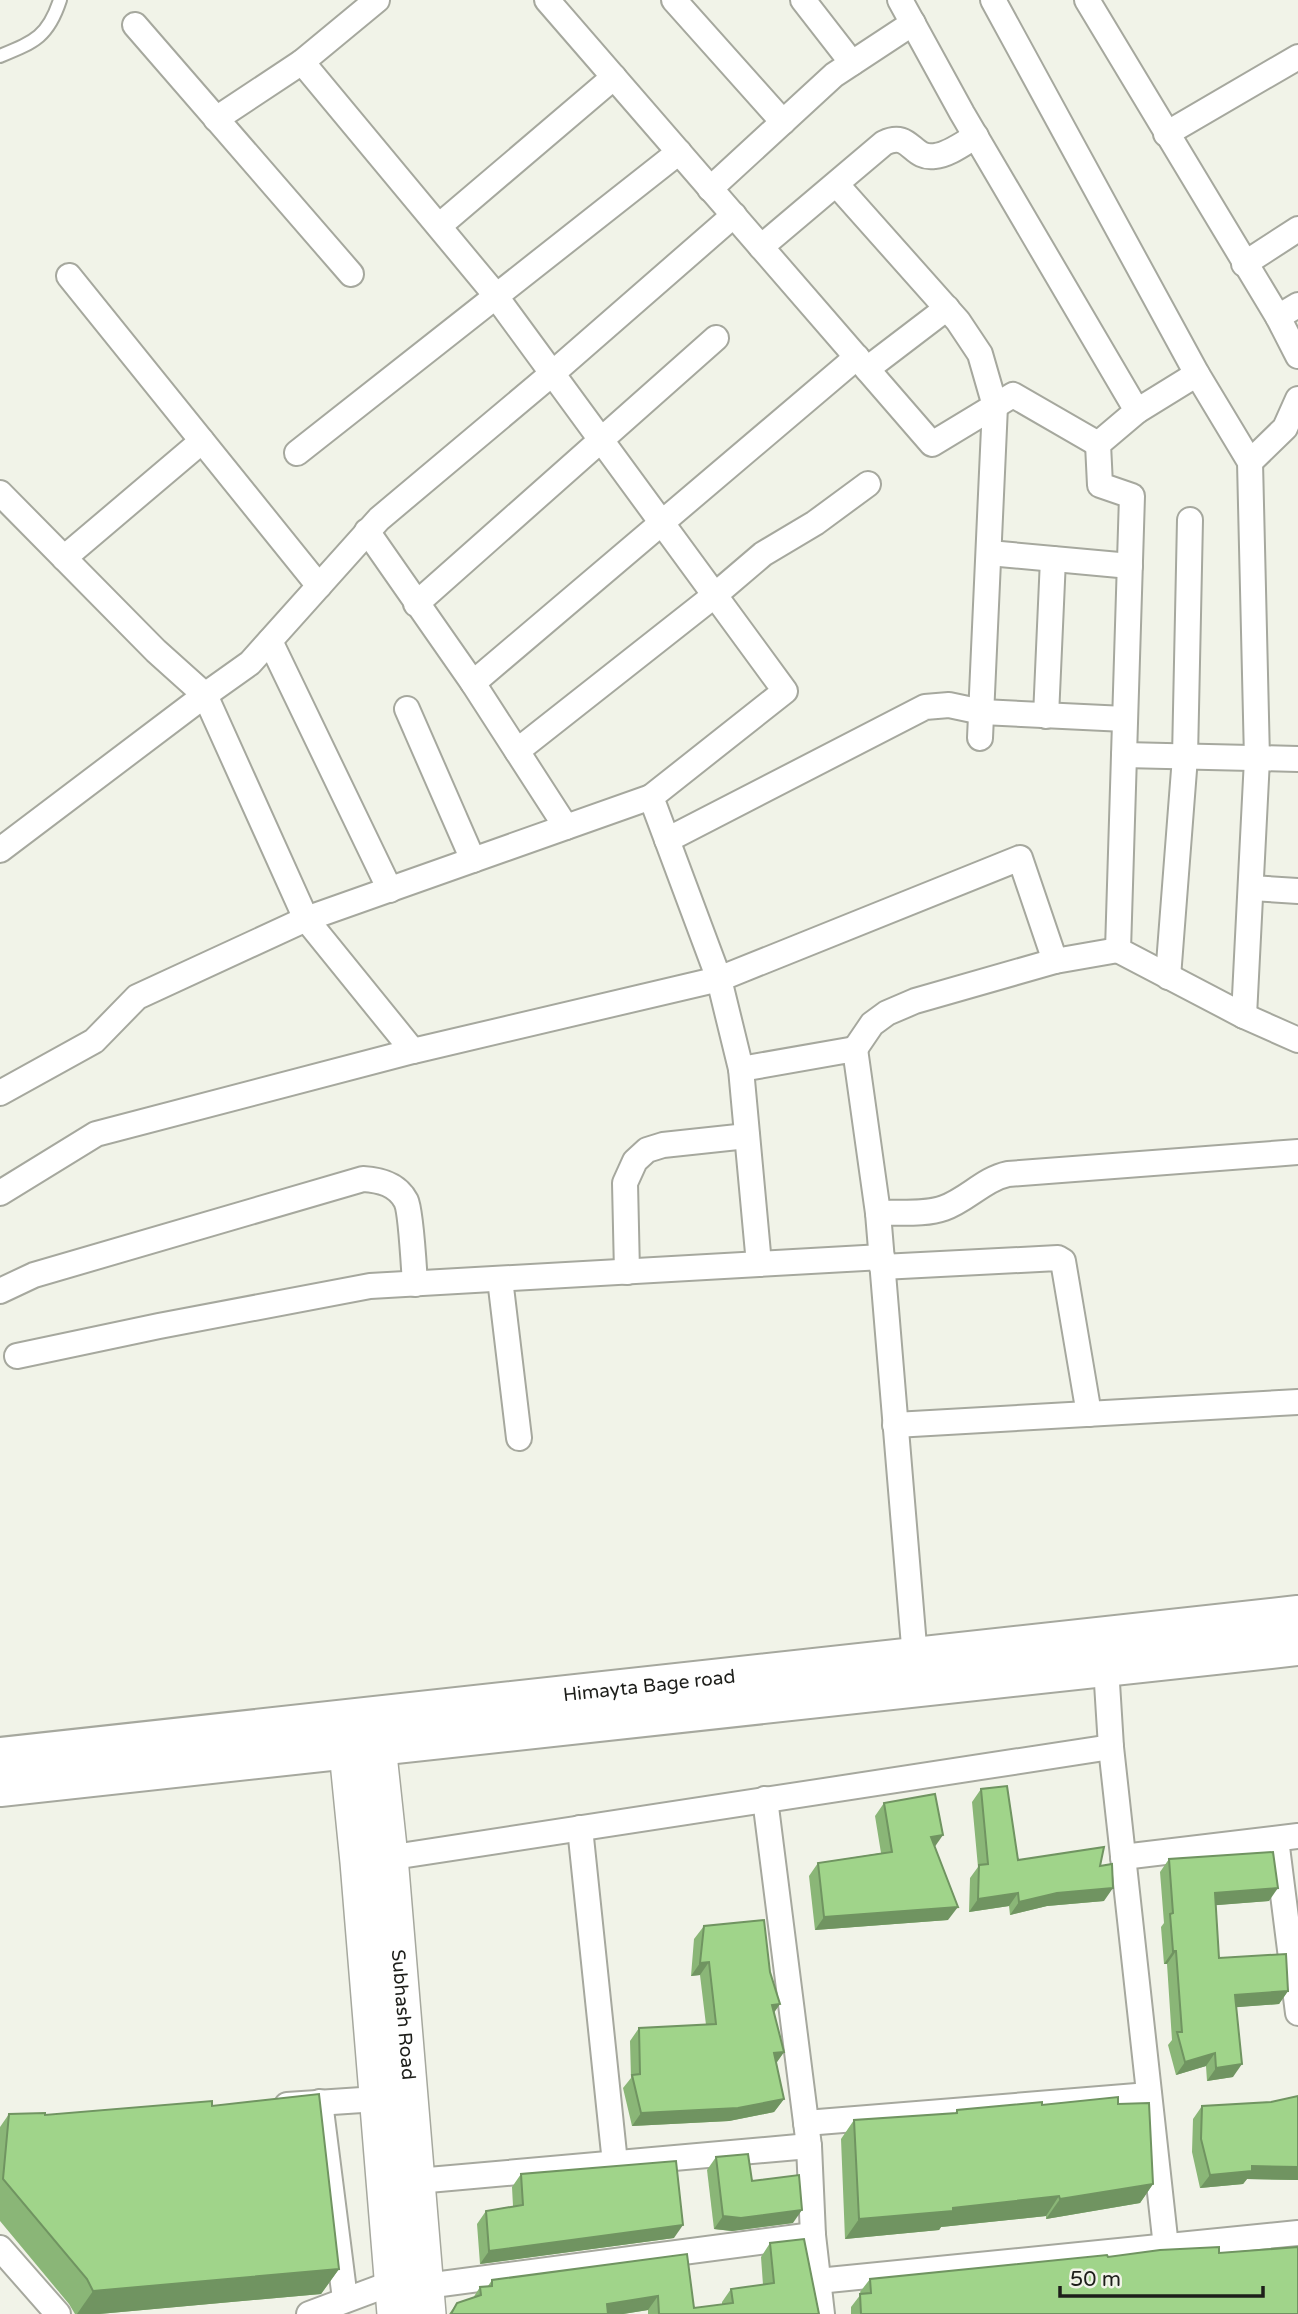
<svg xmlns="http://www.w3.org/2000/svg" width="1298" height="2314" viewBox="0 0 1298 2314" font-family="'Varela Round',sans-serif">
  <rect width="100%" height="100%" fill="#f1f3e8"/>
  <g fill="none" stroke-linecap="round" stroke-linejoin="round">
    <defs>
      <path id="lane" d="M0 56C34 42 48 37 60 0"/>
      <g id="street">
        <path d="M547 0 932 444 1013 395 1098 444"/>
        <path d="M674 0 783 122"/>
        <path d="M803 0 852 63"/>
        <path d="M900 0 962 113 1137 411 1098 444 1100 485 1132 496 1118 950 1244 1016 1298 1040"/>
        <path d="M993 0 1197 374 1250 462 1257 759 1244 1016"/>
        <path d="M1087 0 1278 317 1298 356"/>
        <path d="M135 25 351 274"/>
        <path d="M216 119 302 62"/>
        <path d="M1166 134 1298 57"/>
        <path d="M837 185 958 321 980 354 995 406 980 738"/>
        <path d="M710 189 834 75 913 23"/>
        <path d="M439 226 614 77"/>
        <path d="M761 247 884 143C911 130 911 160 935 156 948 155 964 143 976 136"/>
        <path d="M1244 264 1298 229"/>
        <path d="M69 276 319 586"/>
        <path d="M1278 317 1298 305"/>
        <path d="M867 369 947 308"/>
        <path d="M1137 411 1197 374"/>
        <path d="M297 453 679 152"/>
        <path d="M1250 462 1285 428 1298 399"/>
        <path d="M0 493 156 651 205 695 306 919 413 1051 719 979 651 797 785 691 489 287 302 62 377 0"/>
        <path d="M367 531 473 683 566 827"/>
        <path d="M989 553 1130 566"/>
        <path d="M64 558 202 441"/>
        <path d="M416 604 716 338"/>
        <path d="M270 641 390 890"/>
        <path d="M473 683 857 357"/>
        <path d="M407 709 473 860"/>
        <path d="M1046 716 1053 559"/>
        <path d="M517 751 715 595 763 554 815 523 868 484"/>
        <path d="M1124 755 1298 759"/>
        <path d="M667 840 925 707 949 705 982 712 1125 719"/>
        <path d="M0 850 205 695 250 663 379 519 554 372 734 215"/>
        <path d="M1251 888 1298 891"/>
        <path d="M1168 977 1185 757 1190 520"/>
        <path d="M855 1049 872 1024 887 1013 915 1001 1055 961"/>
        <path d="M741 1069 759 1264"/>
        <path d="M0 1093 94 1041 137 997 306 919 651 797"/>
        <path d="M0 1193 96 1134 413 1051"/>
        <path d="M878 1213C898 1212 925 1215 944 1208 967 1200 984 1179 1008 1174L1298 1152"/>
        <path d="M882 1267 1058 1258 1063 1261 1089 1414"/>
        <path d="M627 1272 625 1183 635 1161 647 1150 663 1145 747 1136"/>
        <path d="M500 1279 519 1438"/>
        <path d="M0 1291 34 1275 363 1179C380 1180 397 1184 406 1201 411 1211 414 1269 415 1284"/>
        <path d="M17 1356 159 1326 370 1286 882 1257"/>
        <path d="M895 1425 1298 1402"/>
        <path d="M915 1658 878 1213 855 1049 741 1069 719 979 1020 858 1055 961 1118 950"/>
        <path d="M1106 1667 1111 1747 1166 2247"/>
        <path d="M765 1799 809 2146 813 2235 822 2314"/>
        <path d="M580 1828 615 2163"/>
        <path d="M1276 1839 1298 2013"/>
        <path d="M1123 1857 1298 1836"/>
        <path d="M374 1860 1111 1747"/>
        <path d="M320 2102 345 2299"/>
        <path d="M287 2105 377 2099"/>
        <path d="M806 2123 1149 2095"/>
        <path d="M417 2181 809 2146"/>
        <path d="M0 2248 58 2314"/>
        <path d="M818 2281 1298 2233"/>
        <path d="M426 2286 813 2235"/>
        <path d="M309 2314 392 2283"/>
      </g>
      <g id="secondary">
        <path id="s1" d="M375 1717 390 1857 428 2314"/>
        <path d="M344 1721 358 1862 395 2314"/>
      </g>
      <g id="primary">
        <path id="s2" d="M0 1757 1298 1615"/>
        <path d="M0 1787 1298 1646"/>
      </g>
    </defs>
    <use href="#lane" stroke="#a6a89e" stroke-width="16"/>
    <use href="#street" stroke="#a6a89e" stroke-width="28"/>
    <use href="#secondary" stroke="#a6a89e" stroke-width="38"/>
    <use href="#primary" stroke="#a6a89e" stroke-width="42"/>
    <use href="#lane" stroke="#fff" stroke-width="12"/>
    <use href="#street" stroke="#fff" stroke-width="24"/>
    <use href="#secondary" stroke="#fff" stroke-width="35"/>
    <use href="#primary" stroke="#fff" stroke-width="38"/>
  </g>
  <g fill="#8ab677">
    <path d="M981 1789 1018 1860 1100 1866 1104 1901 1047 1906 1010 1915 1009 1906 969 1912 970 1878 978 1867 972 1802Z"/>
    <path d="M884 1803 935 1847 948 1920 815 1930 809 1876 818 1863 881 1853 875 1816Z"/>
    <path d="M1169 1859 1269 1901 1216 1905 1219 1958 1288 1991 1279 2004 1236 2007 1233 2077 1207 2081 1206 2066 1176 2075 1168 2045 1172 2040 1167 1964H1164L1161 1927 1164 1923 1160 1872Z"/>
    <path d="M704 1926 770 1972 780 2004 774 2012 784 2052 776 2063 784 2099 774 2112 729 2121 632 2126 623 2088 631 2078 630 2041 639 2028 706 2025 700 1975 691 1976 694 1939Z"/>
    <path d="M1298 2096V2180L1247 2179 1243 2184 1200 2188 1192 2152 1193 2119 1202 2106 1271 2102Z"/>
    <path d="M1118 2104 1153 2184 1140 2203 1046 2219V2216L941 2227 939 2230 845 2239 841 2139 854 2120 955 2113 957 2110 1042 2105Z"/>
    <path d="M212 2106 339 2269 321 2294 99 2314H75L69 2304 0 2221V2127L9 2114 45 2115Z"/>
    <path d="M716 2157 752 2181 793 2223 732 2231 714 2229 707 2170Z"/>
    <path d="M521 2174 674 2238 480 2264 477 2224 486 2211 513 2206 512 2187Z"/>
    <path d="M770 2243 819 2314H648V2310L623 2314H449L457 2303 473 2298 480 2287 488 2286 492 2280 687 2254 694 2308 722 2305V2302L731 2289 763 2285 761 2257Z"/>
    <path d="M1219 2253 1298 2314H851V2307L861 2294 860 2292 870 2279 1108 2257Z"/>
  </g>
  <g fill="#709461">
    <path d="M943 1835 934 1848 931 1837Z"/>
    <path d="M1113 1888 1104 1901 1047 1906 1010 1915 1019 1902 1057 1893Z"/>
    <path d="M1278 1888 1269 1901 1206 1906 1215 1893Z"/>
    <path d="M1018 1893 1009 1906 969 1912 978 1899Z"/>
    <path d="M958 1907 948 1920 815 1930 824 1917Z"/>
    <path d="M1173 1951H1176L1167 1964H1164Z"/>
    <path d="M709 1962 700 1975 691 1976 700 1963Z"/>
    <path d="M1288 1991 1279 2004 1226 2008 1235 1995Z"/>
    <path d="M780 2004 771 2017 772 2005Z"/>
    <path d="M784 2052 775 2065 774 2053Z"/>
    <path d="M1215 2053 1206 2066 1176 2075 1185 2062Z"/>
    <path d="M1242 2064 1233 2077 1207 2081 1216 2068Z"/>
    <path d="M784 2099 774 2112 729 2121 632 2126 641 2113Z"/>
    <path d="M1252 2166 1298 2167V2180L1247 2179 1243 2184 1200 2188 1210 2175Z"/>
    <path d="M1153 2184 1140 2203 1046 2219 1060 2199Z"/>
    <path d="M1059 2196 1046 2216 941 2227 939 2230 845 2239 859 2219Z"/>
    <path d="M802 2210 793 2223 732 2231 714 2229 723 2216Z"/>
    <path d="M683 2225 674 2238 480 2264 489 2251Z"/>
    <path d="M339 2269 321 2294 99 2314H77L93 2291Z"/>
    <path d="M658 2296 648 2310 623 2314H601L607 2304Z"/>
  </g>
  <g fill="#a0d48a" stroke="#709461" stroke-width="2">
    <path d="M1007 1786 1018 1860 1104 1847 1100 1866 1112 1864 1113 1888 1057 1893 1019 1902 1018 1893 978 1899 979 1865 988 1864 981 1789Z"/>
    <path d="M935 1794 943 1835 931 1837 958 1907 824 1917 818 1863 892 1852 884 1803Z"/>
    <path d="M1273 1852 1278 1888 1215 1893 1219 1958 1286 1954 1288 1991 1235 1995 1242 2064 1216 2068 1215 2053 1185 2062 1177 2032H1182L1176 1951H1173L1170 1914 1173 1913 1169 1859Z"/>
    <path d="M764 1920 770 1972 780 2004 772 2005 784 2052 774 2053 784 2099 738 2108 641 2113 632 2075 640 2074 639 2028 716 2024 709 1962 700 1963 704 1926Z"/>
    <path d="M319 2094 339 2269 93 2291 87 2279 3 2179 9 2114 45 2113V2115L212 2101V2106Z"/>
    <path d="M1298 2096V2167L1252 2166V2171L1210 2175 1201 2139 1202 2106 1271 2102Z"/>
    <path d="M1118 2097V2104L1149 2103 1153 2184 1060 2199 1059 2196 953 2208V2211L859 2219 854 2120 957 2113V2110L1042 2102V2105Z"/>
    <path d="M748 2154 752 2181 799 2175 802 2210 741 2218 723 2216 716 2157Z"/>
    <path d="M676 2161 683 2225 489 2251 486 2211 523 2205 521 2174Z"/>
    <path d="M804 2239 819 2314H659L658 2296 607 2304 608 2314H451L457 2303 481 2295 480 2287 492 2286V2280L687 2254 694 2308 733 2303 731 2289 774 2283 770 2243Z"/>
    <path d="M1219 2247V2253L1298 2247V2314H861L860 2294 871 2293 870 2279 1107 2255 1108 2257 1160 2250Z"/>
  </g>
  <g text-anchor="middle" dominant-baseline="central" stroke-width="5" stroke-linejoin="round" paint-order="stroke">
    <g font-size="19" fill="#1d1e1a" stroke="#f1f3e8">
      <text stroke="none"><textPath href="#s2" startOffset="653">Himayta Bage road</textPath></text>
      <text stroke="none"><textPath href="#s1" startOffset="299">Subhash Road</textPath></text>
    </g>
  </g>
  <path d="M1060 2286v10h203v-10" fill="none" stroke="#1d1e1a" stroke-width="3.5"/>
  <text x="1070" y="2286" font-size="21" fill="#1d1e1a" stroke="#f1f3e8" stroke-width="5" paint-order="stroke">50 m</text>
</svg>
